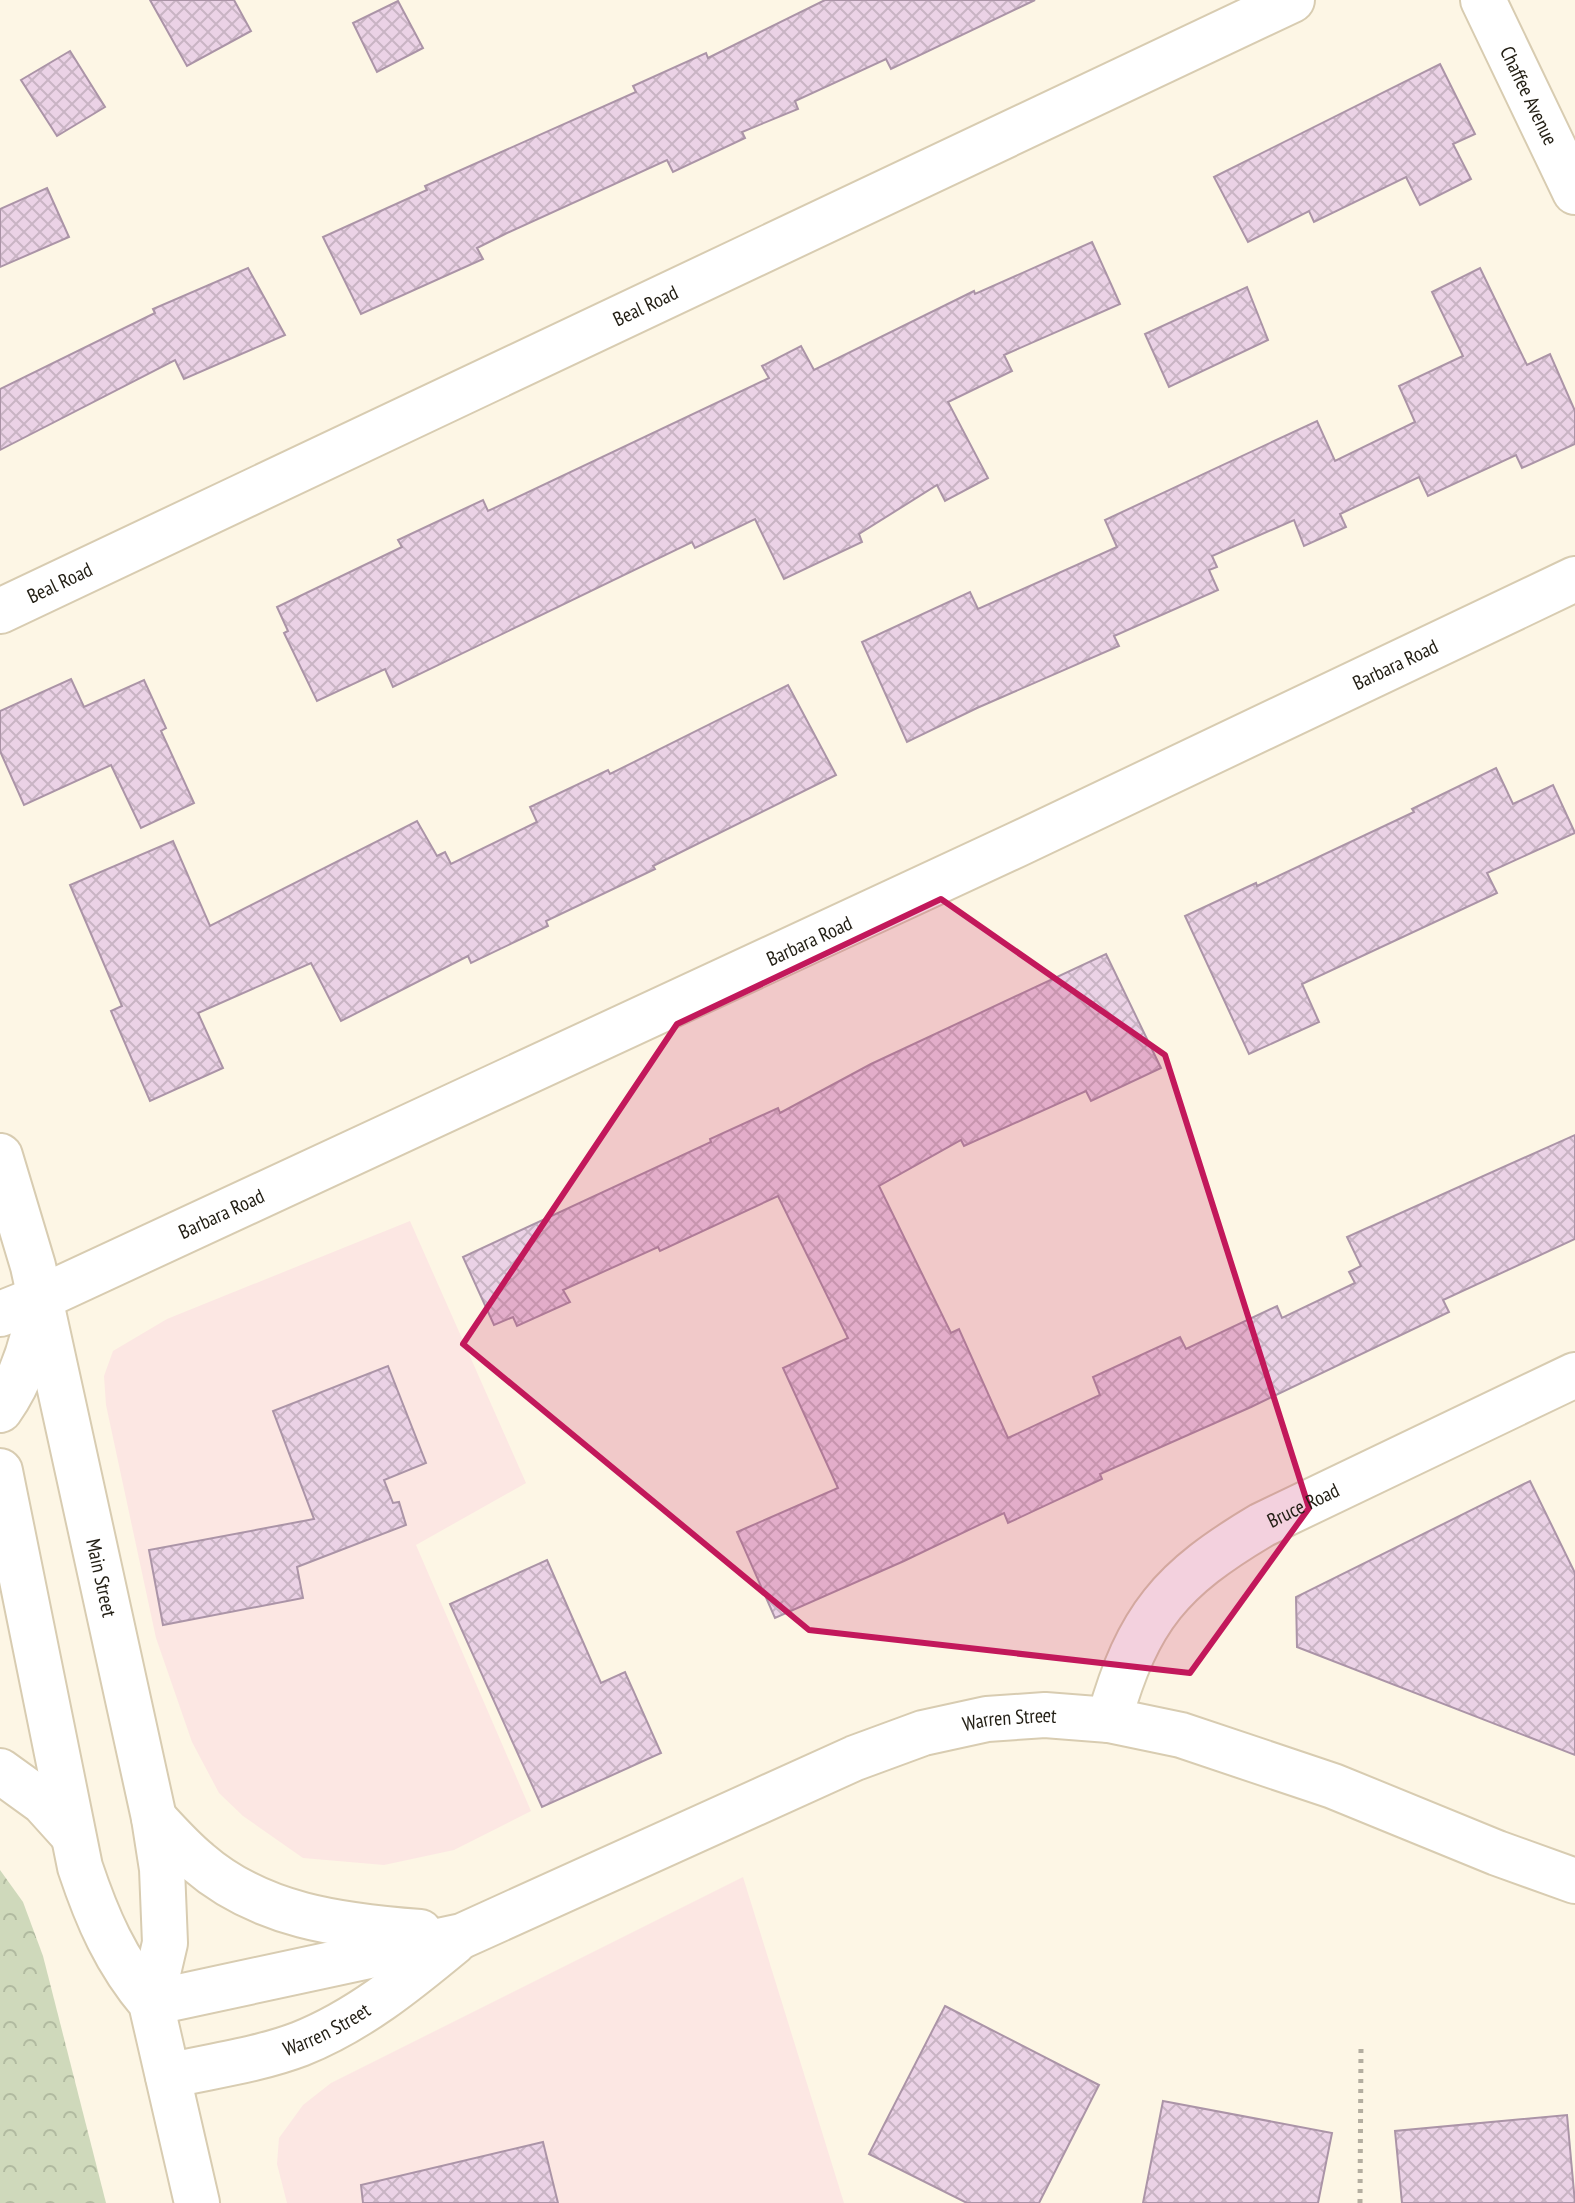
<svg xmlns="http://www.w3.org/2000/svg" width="1575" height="2203" viewBox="0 0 1575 2203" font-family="'PT Sans Narrow',sans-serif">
  <defs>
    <pattern id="forest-crowns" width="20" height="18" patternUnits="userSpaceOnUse" patternTransform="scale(2)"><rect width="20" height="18" fill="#cfd9bb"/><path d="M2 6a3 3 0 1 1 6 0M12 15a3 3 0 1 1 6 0" fill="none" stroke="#b1baa0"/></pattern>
    <pattern id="building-cross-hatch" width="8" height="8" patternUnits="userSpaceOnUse" patternTransform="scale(2)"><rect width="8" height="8" fill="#ebd2e6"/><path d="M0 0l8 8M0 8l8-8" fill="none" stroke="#c9b4c4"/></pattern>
  </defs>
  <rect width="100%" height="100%" fill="#fdf6e5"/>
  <g fill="#fce7e3">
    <path d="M410 1221 526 1483 416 1545 531 1811 454 1850 384 1865 303 1858 243 1816 219 1793 192 1742 156 1638 106 1405 104 1376 113 1351 167 1319Z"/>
    <path d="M743 1877 844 2203H287L277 2164 279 2138 303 2105 331 2083Z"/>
  </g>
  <path fill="url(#forest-crowns)" d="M0 1870 23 1902 43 1956 106 2203H0Z"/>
  <g fill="url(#building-cross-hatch)" stroke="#ab94a7" stroke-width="2">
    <path d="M150 0H234L251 31 187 66Z"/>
    <path d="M825 0H1035L891 69 886 59 795 101 798 109 742 132 745 138 673 172 667 160 505 234 477 248 483 259 361 314 323 237 427 190 425 186 636 92 633 86 706 53 708 58Z"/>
    <path d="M398 1 423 48 377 72 353 23Z"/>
    <path d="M70 51 105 107 57 136 21 80Z"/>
    <path d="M1440 64 1475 134 1453 144 1471 179 1420 205 1406 177 1314 222 1309 211 1248 242 1214 177Z"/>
    <path d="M47 188 69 237 0 267V209Z"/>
    <path d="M1092 242 1120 304 1004 355 1012 371 948 402 988 478 945 501 937 485 859 534 862 542 784 579 755 519 695 548 692 542 393 687 385 669 317 701 284 633 288 631 277 607 402 547 398 540 483 500 488 511 769 378 762 366 801 346 814 370 974 291 975 294Z"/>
    <path d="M248 268 285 335 184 379 175 360 0 450V389L155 313 153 309Z"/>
    <path d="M1480 268 1527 365 1550 354 1575 411V444L1522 468 1516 455 1428 496 1419 477 1340 514 1346 527 1304 546 1294 520 1212 556 1217 567 1209 570 1218 590 1114 636 1119 646 977 708 907 742 862 642 970 592 978 609 1117 547 1105 520 1317 421 1335 461 1415 422 1399 386 1463 356 1432 292Z"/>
    <path d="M1247 287 1268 340 1169 387 1145 334Z"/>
    <path d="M71 679 84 707 144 680 166 728 161 731 194 803 141 828 111 765 24 805 0 751V711Z"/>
    <path d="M788 685 836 775 653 866 655 869 546 921 548 926 471 963 468 956 341 1021 311 963 198 1013 223 1068 150 1101 111 1011 122 1006 70 885 173 841 210 926 417 821 437 856 445 852 451 864 537 822 530 807 608 770 610 774Z"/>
    <path d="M1496 768 1513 804 1553 785 1575 833 1487 873 1497 893 1302 984 1319 1022 1249 1054 1185 916 1256 883 1257 886 1414 812 1412 809Z"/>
    <path d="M1106 954 1161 1068 1091 1101 1086 1091 964 1146 961 1140 879 1186 951 1333 959 1329 1008 1438 1100 1395 1093 1377 1180 1337 1186 1349 1277 1306 1282 1318 1355 1283 1349 1272 1361 1266 1347 1237 1575 1135V1239L1443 1300 1449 1312 1251 1407 1100 1474 1102 1479 1008 1523 1004 1513 904 1561 775 1618 737 1532 838 1488 783 1368 848 1338 778 1196 660 1251 658 1247 563 1290 570 1302 517 1326 513 1317 494 1325 463 1257 711 1142 710 1139 778 1108 780 1113 871 1064Z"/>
    <path d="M388 1366 426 1463 384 1480 393 1503 399 1502 406 1525 297 1567 303 1598 163 1625 149 1550 314 1519 273 1411Z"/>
    <path d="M1530 1481 1575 1573V1755L1297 1647 1296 1597Z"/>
    <path d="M547 1560 601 1683 625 1672 661 1753 542 1807 450 1604Z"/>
    <path d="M945 2006 1099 2085 1039 2203H967L869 2154Z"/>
    <path d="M1163 2101 1332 2133 1318 2203H1143Z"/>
    <path d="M1567 2115 1575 2203H1402L1395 2131Z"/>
    <path d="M543 2142 558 2203H363L361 2185Z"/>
  </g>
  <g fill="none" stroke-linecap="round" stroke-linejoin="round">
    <defs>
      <g id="street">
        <path id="s1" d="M1483 0 1575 192"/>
        <path id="s2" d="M0 611 1292 0"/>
        <path id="s3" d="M40 1298 1016 845 1575 579"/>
        <path id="s4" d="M1109 1720C1138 1617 1171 1579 1262 1525L1575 1375"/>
      </g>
      <g id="secondary">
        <path d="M0 1314 40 1298C35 1339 24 1376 0 1410"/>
        <path d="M0 1771 43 1802 71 1833"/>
        <path d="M154 1818C168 1833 182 1849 198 1862 260 1916 341 1926 420 1932"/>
        <path id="s5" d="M151 2003 462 1936 855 1758 923 1733 987 1719 1045 1715 1109 1720 1181 1735 1333 1786 1497 1853 1575 1881"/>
        <path id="s6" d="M168 2076C211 2066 258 2060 300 2044 358 2021 407 1981 454 1942"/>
      </g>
      <g id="primary">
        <path id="s7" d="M0 1156 33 1266 154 1818 162 1869 165 1943 151 2003"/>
        <path d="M0 1471 80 1867C97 1918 116 1962 151 2003L197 2203"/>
      </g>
    </defs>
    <use href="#street" stroke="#d8ccb1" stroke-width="48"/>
    <use href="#secondary" stroke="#d8ccb1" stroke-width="48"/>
    <use href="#primary" stroke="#d8ccb1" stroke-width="48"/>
    <path stroke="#b4aea0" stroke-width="5" stroke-dasharray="4 6" stroke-linecap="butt" d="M1360 2203 1361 2048"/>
    <use href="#street" stroke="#fff" stroke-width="44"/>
    <use href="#secondary" stroke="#fff" stroke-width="44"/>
    <use href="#primary" stroke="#fff" stroke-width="44"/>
  </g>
  <path fill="#c2185b" fill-opacity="0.2" stroke="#c2185b" stroke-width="6" stroke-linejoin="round" d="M941 899 1165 1055 1309 1508 1190 1673 809 1630 463 1344 677 1024Z"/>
  <g text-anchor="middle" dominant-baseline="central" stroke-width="7" stroke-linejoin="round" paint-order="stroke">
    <g font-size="20" fill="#221e14" stroke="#fdf6e5">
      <text stroke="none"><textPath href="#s1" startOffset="106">Chaffee Avenue</textPath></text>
      <text stroke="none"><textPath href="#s2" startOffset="714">Beal Road</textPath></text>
      <text stroke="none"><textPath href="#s2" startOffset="66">Beal Road</textPath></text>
      <text stroke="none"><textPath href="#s3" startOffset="1496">Barbara Road</textPath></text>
      <text stroke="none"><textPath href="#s3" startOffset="848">Barbara Road</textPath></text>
      <text stroke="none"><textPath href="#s3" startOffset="200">Barbara Road</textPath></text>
      <text stroke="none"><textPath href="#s4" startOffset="302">Bruce Road</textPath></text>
      <text stroke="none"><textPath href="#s7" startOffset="434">Main Street</textPath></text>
      <text stroke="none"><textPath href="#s5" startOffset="910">Warren Street</textPath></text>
      <text stroke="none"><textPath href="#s6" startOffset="166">Warren Street</textPath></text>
    </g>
  </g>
</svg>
